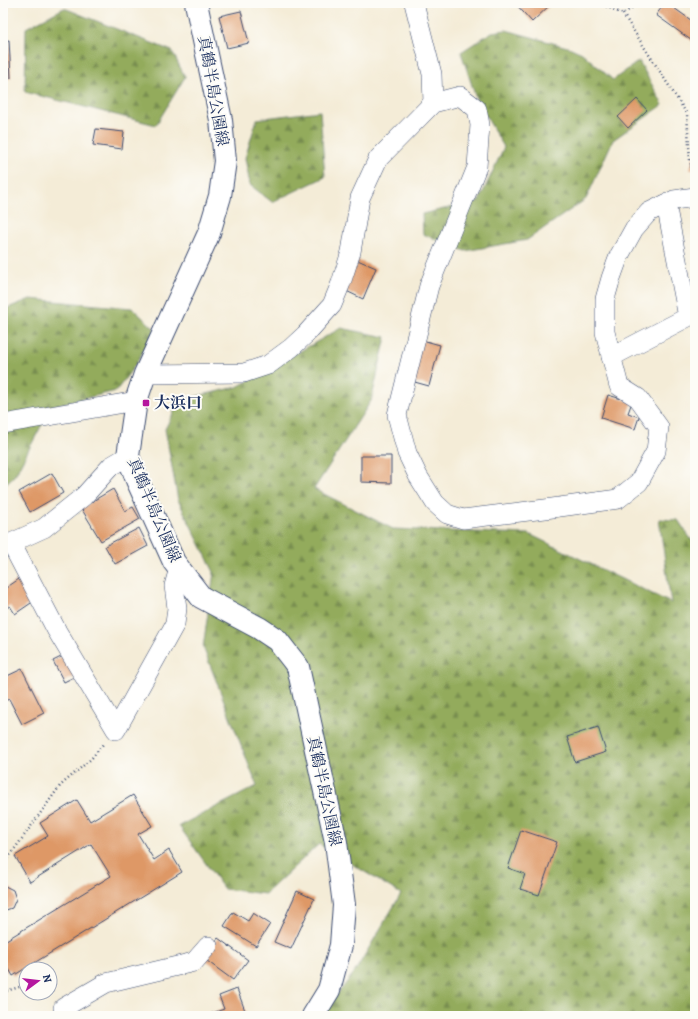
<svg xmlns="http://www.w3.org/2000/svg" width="698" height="1019" viewBox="0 0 698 1019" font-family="Alegreya,'Noto Serif JP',serif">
  <defs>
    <pattern id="forest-firs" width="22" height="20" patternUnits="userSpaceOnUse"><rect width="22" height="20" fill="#93ab5c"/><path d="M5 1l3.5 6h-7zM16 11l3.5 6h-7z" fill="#778c4f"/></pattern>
  </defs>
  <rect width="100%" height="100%" fill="#fdfcf7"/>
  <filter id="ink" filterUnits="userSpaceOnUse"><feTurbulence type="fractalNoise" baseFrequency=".025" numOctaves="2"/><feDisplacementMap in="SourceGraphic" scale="8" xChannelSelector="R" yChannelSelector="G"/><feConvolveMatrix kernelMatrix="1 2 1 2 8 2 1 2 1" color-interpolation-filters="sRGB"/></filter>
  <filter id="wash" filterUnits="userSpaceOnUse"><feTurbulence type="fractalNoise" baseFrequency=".012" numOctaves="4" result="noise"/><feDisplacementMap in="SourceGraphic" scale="16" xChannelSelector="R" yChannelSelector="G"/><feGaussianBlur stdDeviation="0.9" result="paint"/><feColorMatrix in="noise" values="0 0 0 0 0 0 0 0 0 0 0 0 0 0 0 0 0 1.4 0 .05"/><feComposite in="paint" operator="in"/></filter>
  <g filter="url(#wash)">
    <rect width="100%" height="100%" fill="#f4ecd7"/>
    <g fill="url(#forest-firs)" stroke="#576d5d">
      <path d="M64 8 172 51 185 77 156 125 25 92 26 28Z"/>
      <path d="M506 30 571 48 582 53 613 80 639 61 663 105 613 140 586 199 527 240 465 251 423 234 422 214 479 201 504 147 477 101 461 52 492 32Z"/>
      <path d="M320 111 325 177 272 202 250 185 245 158 257 119Z"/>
      <path d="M30 299 132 308 155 329 136 364 116 391 52 406 15 475 3 486V310Z"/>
      <path d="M341 328 386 337 371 401 314 489 393 529 529 534 671 603 659 519 678 520 695 545V1016H320L354 973 401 894 319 844 265 894 224 889 179 826 257 786 203 647 214 572 178 500 165 429 180 400 237 387Z"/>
    </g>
    <g id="blocks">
      <g fill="#de9866">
        <path d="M515 3H552L532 22Z"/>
        <path d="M665 3H667L695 23V43L656 15Z"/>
        <path d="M241 11 249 43 227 48 219 16Z"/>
        <path d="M9 40 11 78 3 79V41Z"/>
        <path d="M637 99 647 110 628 128 618 117Z"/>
        <path d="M96 129 124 132 122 149 93 145Z"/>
        <path d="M694 153H695V170L690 169Z"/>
        <path d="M353 258 376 268 363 299 340 288Z"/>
        <path d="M422 340 440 345 429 386 411 381Z"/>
        <path d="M608 395 632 402 628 413 639 417 635 429 601 418Z"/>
        <path d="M361 456H391V483L361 482Z"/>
        <path d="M52 473 63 493 30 512 19 492Z"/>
        <path d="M113 489 125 511 133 507 140 519 101 541 81 508Z"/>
        <path d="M139 528 148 546 115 564 105 546Z"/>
        <path d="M19 579 34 601 15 614 10 606 3 610V590Z"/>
        <path d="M67 654 78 675 64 682 53 661Z"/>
        <path d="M22 669 44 713 22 724 9 699 3 702V678Z"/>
        <path d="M598 727 606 752 575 762 567 737Z"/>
        <path d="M133 795 152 826 138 834 154 860 169 850 182 872 13 976 9 969 3 973V942L111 876 91 844 30 882 15 856 48 836 40 823 77 800 90 821Z"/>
        <path d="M521 830 557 842 539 895 520 889 525 874 508 868Z"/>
        <path d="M3 885 13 890 16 899 12 908 3 911Z"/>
        <path d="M297 891 314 899 291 949 274 942Z"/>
        <path d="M233 912 248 921 253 913 270 924 256 946 224 926Z"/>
        <path d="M218 938 248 960 233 980 203 958Z"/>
        <path d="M237 989 247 1016H204L224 1009 219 996Z"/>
      </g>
    </g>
  </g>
  <g filter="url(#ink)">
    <use href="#blocks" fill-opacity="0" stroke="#3c4b70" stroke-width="1"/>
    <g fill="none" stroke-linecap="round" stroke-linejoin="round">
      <defs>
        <g id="minor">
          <path d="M414 3 432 74 433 103"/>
          <path d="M611 357 688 317 666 204"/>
          <path d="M145 374 244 373 268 365 291 348 305 335 332 305 341 283 351 252 360 198 378 159 433 103 460 96 477 109 480 125 477 167 429 286 397 415 407 453 418 476 435 503 447 514 463 519 545 509 618 499 639 482 656 451 659 427 638 398 619 386 605 332V299L611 278 619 256 634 229 649 212 674 200 695 197"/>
          <path d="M3 424 136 401"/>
          <path d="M11 543 57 631 116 730 175 624 177 608 174 586 179 568"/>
          <path d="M3 544 11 543 44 528 84 496 111 466 128 456"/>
          <path d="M68 1016 63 1008 106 983 194 962 208 946"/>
        </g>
        <path id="secondary" d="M196 3 221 120 225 161 220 196 209 233 145 374 136 401 128 456 137 480 174 562 201 597 259 628 277 640 298 667 336 842 344 905 341 945 329 990 313 1016"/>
      </defs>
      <use href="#minor" stroke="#3c4b70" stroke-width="20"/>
      <use href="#secondary" stroke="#3c4b70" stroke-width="24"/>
      <g stroke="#3c4b70" stroke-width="2.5" stroke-dasharray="1 3" stroke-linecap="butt">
        <path d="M599 3 623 14 639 3"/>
        <path d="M623 14 687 114 690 161 695 176"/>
        <path d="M3 865 60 786 91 759 104 743"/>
        <path d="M50 988 53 993"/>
        <path d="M3 992 26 985"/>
      </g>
      <use href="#minor" stroke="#fff" stroke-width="19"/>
      <use href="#secondary" stroke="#fff" stroke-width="22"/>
    </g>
  </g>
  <rect fill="#b5179e" stroke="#fdfcf7" stroke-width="1.5" x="142" y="399" width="8" height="8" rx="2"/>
  <g text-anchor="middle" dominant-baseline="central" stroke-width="4" stroke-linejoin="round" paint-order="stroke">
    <g font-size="16" fill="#1b2f5e" stroke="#fdfcf7">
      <text transform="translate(213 91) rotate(80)">真鶴半島公園線</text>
      <text transform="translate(154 510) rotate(67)">真鶴半島公園線</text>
      <text transform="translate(324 791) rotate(78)">真鶴半島公園線</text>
    </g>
    <g font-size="16" font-weight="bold" fill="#1b2f5e" stroke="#fdfcf7" text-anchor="start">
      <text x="154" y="403">大浜口</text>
    </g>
  </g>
  <rect width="698" height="1019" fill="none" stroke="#fdfcf7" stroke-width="16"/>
  <g transform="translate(38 981) rotate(75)"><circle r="19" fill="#fdfcf7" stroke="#a3aaba"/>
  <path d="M0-3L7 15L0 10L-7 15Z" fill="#b5179e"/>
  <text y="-6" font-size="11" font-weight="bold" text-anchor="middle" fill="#1b2f5e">N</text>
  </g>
</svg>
